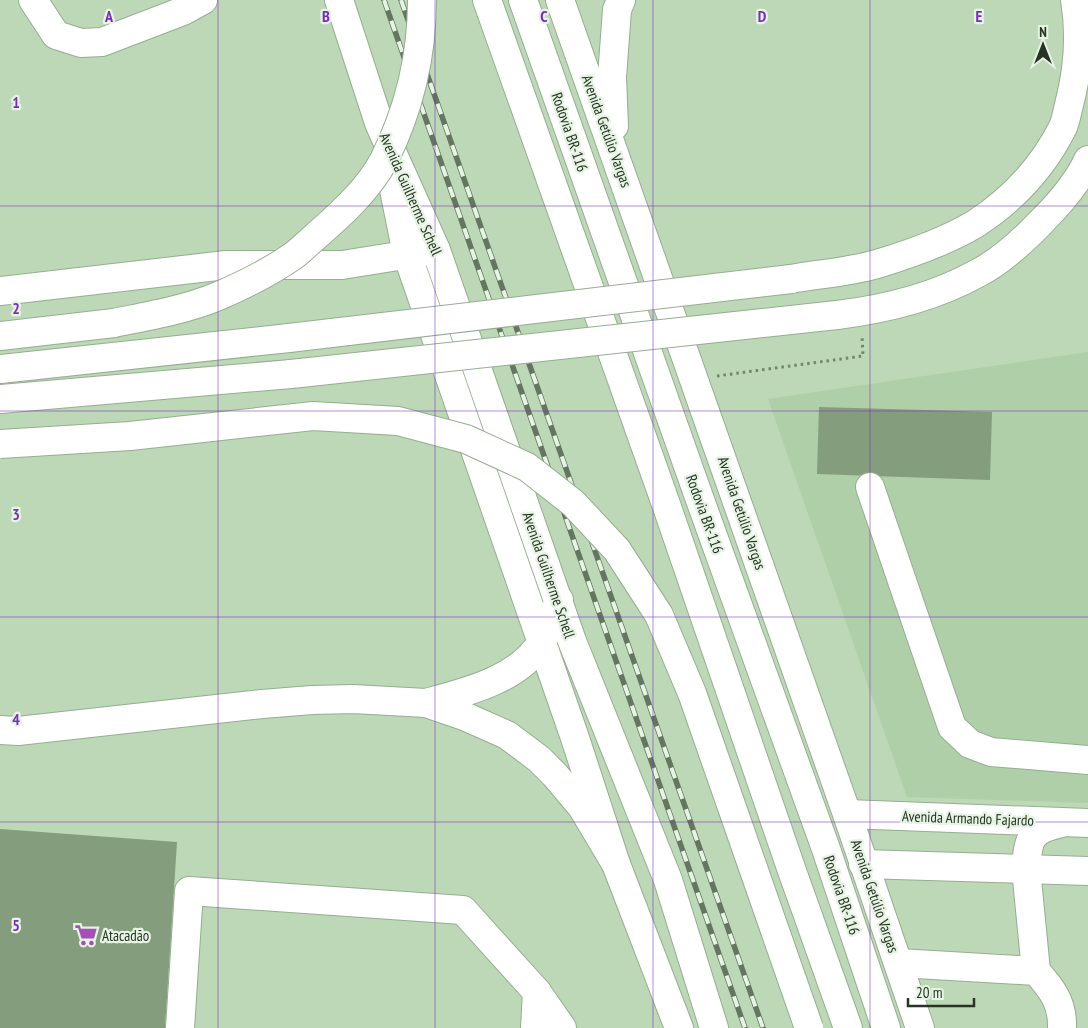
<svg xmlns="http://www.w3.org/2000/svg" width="1088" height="1028" viewBox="0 0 1088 1028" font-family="'PT Sans Narrow',sans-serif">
  <rect width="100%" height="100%" fill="#bcd8b6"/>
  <path fill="#aecfa7" d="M1088 352V803L907 797 768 399Z"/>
  <g fill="#839d7d">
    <path d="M819 407 992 412 990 480 817 474Z"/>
    <path d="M0 829 177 842 165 1028H0Z"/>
  </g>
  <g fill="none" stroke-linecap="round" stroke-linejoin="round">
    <defs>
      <g id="minor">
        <path d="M33 0 56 35 81 43 102 42 183 11 203 0"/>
        <path d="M870 487 952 727 970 744 991 752 1088 760"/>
        <path d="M1026 869 1036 971"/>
        <path d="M899 963 1036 971C1052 989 1063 1003 1062 1028"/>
        <path d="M537 992 562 1028"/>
        <path d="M180 1028 189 891 463 910 537 992 535 1028"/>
      </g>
      <g id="major">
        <path d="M339 0 379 123 436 250 572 641 668 880 714 1028"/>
        <path d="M391 175 407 254 575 738 616 864 679 1028"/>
        <path d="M847 814 1088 823"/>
        <path d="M863 864 1088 871"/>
        <path d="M1026 869C1028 838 1030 830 1061 823"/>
      </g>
      <g id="highway">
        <path d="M487 0 667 507 791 868 848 1028"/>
        <path d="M523 0 699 497 826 849 886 1028"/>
        <path d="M560 0 847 814 920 1028"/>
        <path d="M614 126 612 77 617 10 621 0"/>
        <path d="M791 279C818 274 850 272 877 264 910 254 945 242 975 224 1012 200 1043 167 1063 127 1066 120 1067 112 1069 105 1078 70 1081 35 1075 0"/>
        <path d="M0 291 226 265H342L436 250"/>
        <path d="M837 315C886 309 935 297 978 273 1003 260 1024 240 1043 220 1060 203 1078 182 1088 160"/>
        <path d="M0 336 114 323"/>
        <path d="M0 369 289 338"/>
        <path d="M0 399 291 374"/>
        <path d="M426 703C466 692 518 680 541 643 549 630 554 615 559 600"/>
        <path d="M0 730 18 731 262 704 312 700 353 699 426 703 464 716 507 735 539 759 555 775 582 807 616 864"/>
      </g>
    </defs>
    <use href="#minor" stroke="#94af8f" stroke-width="30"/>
    <use href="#major" stroke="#94af8f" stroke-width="30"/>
    <use href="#highway" stroke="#94af8f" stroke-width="30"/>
    <path stroke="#71856d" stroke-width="3" stroke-dasharray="2.5 4" stroke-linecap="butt" d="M717 376 863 356 862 335"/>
    <use href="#minor" stroke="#fff" stroke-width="28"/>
    <use href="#major" stroke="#fff" stroke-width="28"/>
    <use href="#highway" stroke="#fff" stroke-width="28"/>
    <defs>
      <g id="rail">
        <path d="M384 0 745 1028"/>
        <path d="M401 0 763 1028"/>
      </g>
    </defs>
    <use href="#rail" stroke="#647560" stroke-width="5.5"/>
    <use href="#rail" stroke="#e6f4e3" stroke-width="4" stroke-dasharray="11" stroke-linecap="butt"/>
    <defs>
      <g id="highway-bridge">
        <path d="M114 323C148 316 184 310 216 297 242 286 270 272 293 256 301 250 308 243 316 236 341 214 368 190 384 160 409 110 422 56 422 0"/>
        <path d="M289 338 791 279"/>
        <path d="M291 374 837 315"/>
        <path d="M0 444 130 436 313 416 398 421 466 439 527 467 573 503 617 550 659 615 692 693 809 1028"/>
      </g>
    </defs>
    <use href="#highway-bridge" stroke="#94af8f" stroke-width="30" stroke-linecap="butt"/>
    <use href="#highway-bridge" stroke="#fff" stroke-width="28"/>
  </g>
  <path fill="none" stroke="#7b2cbf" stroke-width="1" stroke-opacity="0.55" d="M218 0V1028M435 0V1028M653 0V1028M870 0V1028M0 206H1088M0 411H1088M0 617H1088M0 822H1088"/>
  <defs>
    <symbol id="supermarket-bare" viewBox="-9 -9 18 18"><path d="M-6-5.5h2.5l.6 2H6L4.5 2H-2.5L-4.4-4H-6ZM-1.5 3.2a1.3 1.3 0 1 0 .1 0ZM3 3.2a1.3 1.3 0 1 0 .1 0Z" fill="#a74eba" stroke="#e6f4e3" stroke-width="2.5" paint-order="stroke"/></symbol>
  </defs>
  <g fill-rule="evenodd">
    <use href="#supermarket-bare" x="70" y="919" width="32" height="32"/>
  </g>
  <g text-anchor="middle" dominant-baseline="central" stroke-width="4.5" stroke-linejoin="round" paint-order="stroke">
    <g font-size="15" fill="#283326" stroke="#e6f4e3">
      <text transform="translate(607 131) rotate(70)">Avenida Getúlio Vargas</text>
      <text transform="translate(570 132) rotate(71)">Rodovia BR-116</text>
      <text transform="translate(411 194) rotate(66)">Avenida Guilherme Schell</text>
      <text transform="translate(742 513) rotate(71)">Avenida Getúlio Vargas</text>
      <text transform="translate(705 514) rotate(70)">Rodovia BR-116</text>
      <text transform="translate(549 575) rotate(71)">Avenida Guilherme Schell</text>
      <text transform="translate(968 818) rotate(2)">Avenida Armando Fajardo</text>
      <text transform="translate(842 895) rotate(71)">Rodovia BR-116</text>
      <text transform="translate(875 896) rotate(71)">Avenida Getúlio Vargas</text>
    </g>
    <g font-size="15" fill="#283326" stroke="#e6f4e3" text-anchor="start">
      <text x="102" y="935">Atacadão</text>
    </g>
  </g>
  <g font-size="16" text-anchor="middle" font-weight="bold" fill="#7b2cbf" stroke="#e6f4e3" stroke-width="4.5" stroke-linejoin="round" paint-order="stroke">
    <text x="109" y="22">A</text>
    <text x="326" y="22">B</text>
    <text x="544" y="22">C</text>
    <text x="762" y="22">D</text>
    <text x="979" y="22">E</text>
    <text x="16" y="108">1</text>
    <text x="16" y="314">2</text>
    <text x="16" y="520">3</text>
    <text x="16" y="725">4</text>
    <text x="16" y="931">5</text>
  </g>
  <g transform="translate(1043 45)" stroke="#e6f4e3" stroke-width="4" paint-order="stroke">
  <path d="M0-4L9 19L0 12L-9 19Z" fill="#283326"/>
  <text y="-8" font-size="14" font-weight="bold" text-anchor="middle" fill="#283326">N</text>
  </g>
  <path d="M908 998v8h66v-8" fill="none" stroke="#283326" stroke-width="2.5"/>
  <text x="916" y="998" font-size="15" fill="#283326" stroke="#e6f4e3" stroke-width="4" paint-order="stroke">20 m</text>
</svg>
